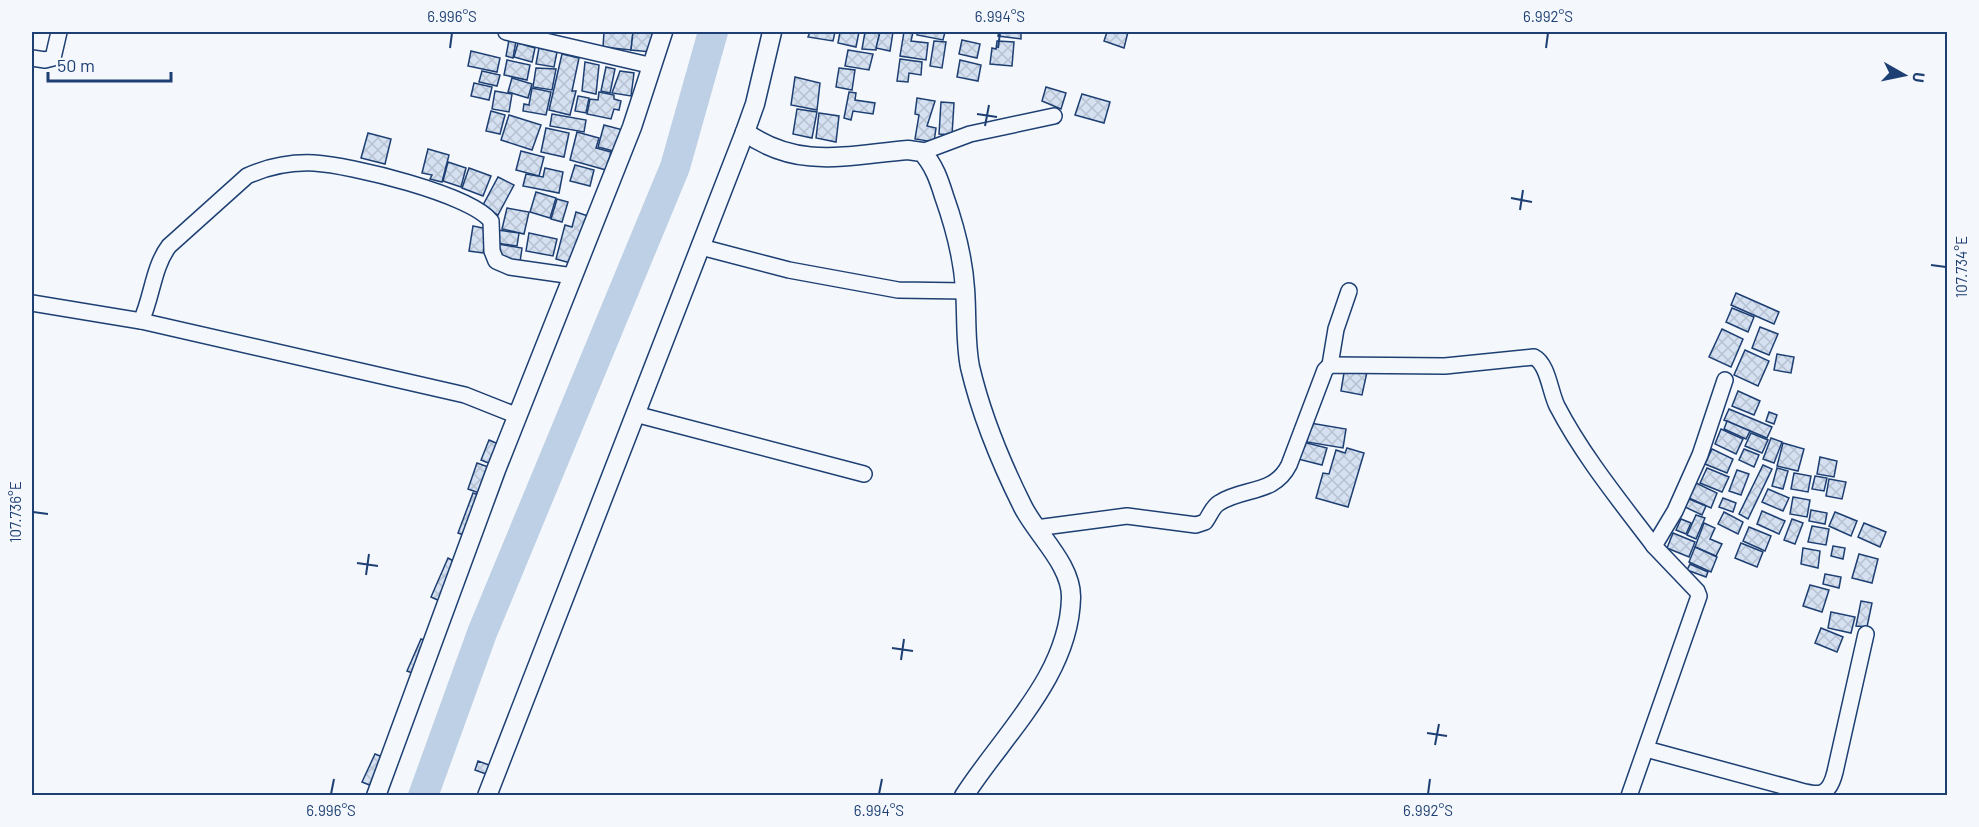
<svg xmlns="http://www.w3.org/2000/svg" width="1979" height="827" viewBox="0 0 1979 827" font-family="Barlow,sans-serif">
  <defs>
    <pattern id="building-cross-hatch" width="8" height="8" patternUnits="userSpaceOnUse" patternTransform="scale(1.5)"><rect width="8" height="8" fill="#d5e0f0"/><path d="M0 0l8 8M0 8l8-8" fill="none" stroke="#b6c1d1"/></pattern>
  </defs>
  <rect width="100%" height="100%" fill="#f4f7fb"/>
  <g fill="none" stroke-linecap="round" stroke-linejoin="round">
    <path stroke="#bed0e5" stroke-width="30" d="M423 796 482 633 675 167 713 32"/>
  </g>
  <g fill="url(#building-cross-hatch)" stroke="#1d3f73" stroke-width="1.5">
    <path d="M604 32H633L631 50 603 47Z"/>
    <path d="M633 32 652 33 651 52 631 50Z"/>
    <path d="M810 32H835L833 41 808 37Z"/>
    <path d="M840 32H859L856 47 838 43Z"/>
    <path d="M865 32H880L876 50 862 49Z"/>
    <path d="M880 32H893L890 51 876 48Z"/>
    <path d="M904 32H913L911 41 928 43 926 60 900 56Z"/>
    <path d="M917 32H945L943 40 917 35Z"/>
    <path d="M999 32H1021V39L998 36Z"/>
    <path d="M1107 32H1128L1124 48 1104 41Z"/>
    <path d="M509 40 516 41 513 58 506 56Z"/>
    <path d="M962 40 980 44 977 58 959 54Z"/>
    <path d="M934 41 946 42 942 68 930 66Z"/>
    <path d="M997 41 1014 42 1012 66 990 64 992 48 996 49Z"/>
    <path d="M518 43 535 48 532 62 514 57Z"/>
    <path d="M539 48 557 52 554 67 536 64Z"/>
    <path d="M848 50 873 54 869 70 845 66Z"/>
    <path d="M471 51 500 58 497 72 468 66Z"/>
    <path d="M562 54 579 58 572 91H576L570 115 549 110Z"/>
    <path d="M900 59 922 62 921 75 909 73 908 82 897 81Z"/>
    <path d="M507 60 530 65 527 80 504 75Z"/>
    <path d="M960 60 981 65 978 81 957 77Z"/>
    <path d="M585 62 599 65 596 94 582 91Z"/>
    <path d="M606 67 615 69 610 93 601 91Z"/>
    <path d="M536 68 556 69 552 90 533 87Z"/>
    <path d="M839 68 855 70 852 90 836 87Z"/>
    <path d="M482 71 500 75 497 86 479 82Z"/>
    <path d="M620 71 634 73 631 96 612 93Z"/>
    <path d="M795 77 820 83 817 110 791 105Z"/>
    <path d="M512 78 532 84 528 98 508 92Z"/>
    <path d="M474 83 492 87 489 100 471 96Z"/>
    <path d="M1046 87 1066 93 1061 109 1042 101Z"/>
    <path d="M532 88 551 92 546 115 523 111 524 104 529 105Z"/>
    <path d="M495 91 512 94 509 112 492 109Z"/>
    <path d="M599 92 614 95V99L621 101 619 110 614 109 611 119 587 114 590 99 598 100Z"/>
    <path d="M849 92 856 93 855 100 875 103 873 114 853 111 851 120 844 118Z"/>
    <path d="M1082 94 1110 102 1104 123 1075 115Z"/>
    <path d="M578 96 589 98 586 113 575 111Z"/>
    <path d="M917 98 935 101 927 126 936 128 934 142 915 139 919 115 915 114Z"/>
    <path d="M941 102 954 103 952 135 939 134Z"/>
    <path d="M797 109 817 112 812 138 793 134Z"/>
    <path d="M491 111 505 115 500 134 486 131Z"/>
    <path d="M819 113 839 116 836 142 816 138Z"/>
    <path d="M552 114 586 120 584 132 550 126Z"/>
    <path d="M509 115 541 125 532 150 501 140Z"/>
    <path d="M604 125 623 130 617 152 598 147Z"/>
    <path d="M546 128 569 133 564 157 541 152Z"/>
    <path d="M577 132 599 138 596 148 611 152 606 170 570 160Z"/>
    <path d="M368 133 391 139 385 164 361 158Z"/>
    <path d="M428 149 449 155 442 182 430 179 432 175 422 173Z"/>
    <path d="M521 151 544 157 539 176 516 170Z"/>
    <path d="M448 162 466 168 461 187 443 181Z"/>
    <path d="M575 165 594 170 590 186 570 181Z"/>
    <path d="M469 168 491 176 483 196 462 188Z"/>
    <path d="M545 168 563 172 559 193 523 186 526 174 543 177Z"/>
    <path d="M498 177 514 185 498 215 482 207Z"/>
    <path d="M536 192 556 198 550 218 530 212Z"/>
    <path d="M557 199 568 202 562 222 551 219Z"/>
    <path d="M507 208 529 212 524 234 502 229Z"/>
    <path d="M576 212 591 217 574 264 556 259 565 225 572 227Z"/>
    <path d="M473 226 488 229 483 253 469 251Z"/>
    <path d="M498 230 519 233 517 246 496 243Z"/>
    <path d="M529 233 557 239 553 256 526 251Z"/>
    <path d="M498 244 522 248 520 262 495 258Z"/>
    <path d="M1736 293 1779 312 1774 324 1731 305Z"/>
    <path d="M1732 308 1754 317 1748 332 1726 322Z"/>
    <path d="M1760 327 1778 334 1769 355 1752 348Z"/>
    <path d="M1722 329 1743 339 1731 367 1709 357Z"/>
    <path d="M1745 350 1769 361 1758 386 1734 375Z"/>
    <path d="M1777 354 1794 357 1791 373 1774 370Z"/>
    <path d="M1345 367 1367 372 1362 395 1341 391Z"/>
    <path d="M1738 391 1760 401 1754 415 1732 406Z"/>
    <path d="M1729 409 1772 427 1767 438 1724 420Z"/>
    <path d="M1769 412 1777 415 1774 424 1766 421Z"/>
    <path d="M1727 421 1750 431 1746 439 1724 429Z"/>
    <path d="M1310 423 1346 429 1343 448 1307 442Z"/>
    <path d="M1721 429 1743 439 1736 454 1715 444Z"/>
    <path d="M1751 433 1768 440 1762 453 1745 446Z"/>
    <path d="M1771 438 1782 442 1774 463 1763 459Z"/>
    <path d="M489 440 503 446 496 466 481 460Z"/>
    <path d="M1303 442 1327 448 1322 465 1298 459Z"/>
    <path d="M1783 443 1804 449 1798 471 1777 466Z"/>
    <path d="M1347 448 1364 453 1348 507 1316 498 1323 473 1329 474 1336 450 1345 453Z"/>
    <path d="M1712 449 1733 459 1727 473 1705 464Z"/>
    <path d="M1744 449 1759 455 1754 467 1739 460Z"/>
    <path d="M1820 457 1837 461 1834 477 1817 474Z"/>
    <path d="M477 463 494 469 485 495 468 489Z"/>
    <path d="M1763 465 1772 469 1748 519 1739 514Z"/>
    <path d="M1707 468 1729 477 1722 492 1700 483Z"/>
    <path d="M1777 468 1788 471 1783 489 1772 486Z"/>
    <path d="M1737 470 1749 474 1741 495 1729 491Z"/>
    <path d="M1794 473 1811 476 1808 492 1791 489Z"/>
    <path d="M1815 476 1827 478 1824 491 1812 489Z"/>
    <path d="M1829 479 1846 482 1842 499 1826 496Z"/>
    <path d="M1696 483 1717 493 1711 508 1689 498Z"/>
    <path d="M1768 489 1789 498 1783 511 1762 502Z"/>
    <path d="M473 493 484 497 469 537 458 533Z"/>
    <path d="M1793 497 1810 500 1807 517 1790 514Z"/>
    <path d="M1723 498 1736 503 1733 512 1719 507Z"/>
    <path d="M1689 499 1706 506 1702 515 1685 507Z"/>
    <path d="M1811 510 1827 513 1825 524 1809 521Z"/>
    <path d="M1762 511 1785 521 1779 534 1757 524Z"/>
    <path d="M1724 512 1743 522 1738 534 1718 524Z"/>
    <path d="M1835 512 1857 521 1851 536 1829 526Z"/>
    <path d="M1696 515 1705 518 1696 539 1687 535Z"/>
    <path d="M1681 519 1691 523 1686 534 1676 530Z"/>
    <path d="M1792 519 1803 523 1795 544 1784 540Z"/>
    <path d="M1704 523 1715 528 1710 539 1722 544 1716 556 1695 547Z"/>
    <path d="M1864 523 1886 532 1880 547 1858 537Z"/>
    <path d="M1812 526 1829 529 1826 545 1808 542Z"/>
    <path d="M1749 527 1771 536 1765 551 1743 541Z"/>
    <path d="M1673 533 1695 542 1689 557 1667 548Z"/>
    <path d="M1741 543 1763 552 1757 567 1735 558Z"/>
    <path d="M1833 546 1845 548 1843 559 1831 556Z"/>
    <path d="M1695 547 1717 557 1711 572 1689 562Z"/>
    <path d="M1803 548 1820 551 1818 568 1801 564Z"/>
    <path d="M1859 554 1878 559 1872 583 1852 578Z"/>
    <path d="M448 558 457 563 440 601 431 597Z"/>
    <path d="M1690 564 1708 572 1706 577 1687 570Z"/>
    <path d="M1825 574 1841 577 1839 588 1823 584Z"/>
    <path d="M1810 585 1829 590 1822 612 1803 606Z"/>
    <path d="M1861 601 1872 603 1867 627 1856 626Z"/>
    <path d="M1831 612 1855 617 1851 633 1828 628Z"/>
    <path d="M1821 628 1843 637 1837 652 1815 643Z"/>
    <path d="M421 639 429 642 415 674 407 671Z"/>
    <path d="M375 754 385 758 372 786 362 782Z"/>
    <path d="M478 761 489 765 486 774 475 770Z"/>
  </g>
  <g fill="none" stroke-linecap="round" stroke-linejoin="round">
    <defs>
      <g id="minor">
        <path d="M506 32 653 66"/>
        <path d="M32 58 45 60 53 58 59 32"/>
        <path d="M922 152 970 134 1054 116"/>
        <path d="M701 247 789 270 898 290 966 291"/>
        <path d="M32 303 141 321 465 395 518 416"/>
        <path d="M141 321C152 298 153 267 169 246L247 176C267 167 292 162 314 163 350 165 470 194 491 221L492 251 496 261 510 267 573 276"/>
        <path d="M1330 365 1336 329 1349 291"/>
        <path d="M635 414 864 474"/>
        <path d="M1036 528 1127 516 1196 525 1205 522C1209 517 1213 506 1219 503 1244 487 1274 495 1289 465L1325 370 1330 365 1445 366 1534 357C1548 364 1550 392 1557 406 1583 456 1620 501 1654 546"/>
        <path d="M1646 749 1794 789C1817 795 1828 800 1835 772L1866 634"/>
        <path d="M1629 796 1699 596 1697 591 1654 546 1675 511 1700 455 1725 380"/>
      </g>
      <g id="tertiary">
        <path d="M745 132C798 170 848 155 908 150L922 152C934 165 939 180 944 196 955 227 963 257 965 289 967 314 965 342 970 367 981 414 1001 463 1023 507 1037 535 1072 565 1071 598 1069 676 1003 735 964 796"/>
        <path d="M376 796 496 470 632 127 663 32"/>
        <path d="M487 796 745 132 755 104 772 32"/>
      </g>
    </defs>
    <use href="#minor" stroke="#1d3f73" stroke-width="18"/>
    <use href="#tertiary" stroke="#1d3f73" stroke-width="21"/>
    <use href="#minor" stroke="#f4f7fb" stroke-width="15"/>
    <use href="#tertiary" stroke="#f4f7fb" stroke-width="18"/>
  </g>
  <path fill="none" stroke="#1d3f73" stroke-width="2" d="M450 48 452 33M998 48 1000 33M1546 48 1548 33M977 114 997 117M985 126 989 105M1511 198 1532 202M1520 210 1523 190M1931 265 1946 267M33 512 48 514M357 563 378 566M366 575 369 554M892 648 913 651M901 660 904 639M1427 733 1447 736M1435 745 1439 724M331 794 334 779M879 794 882 779M1428 794 1430 779"/>
  <rect width="1979" height="827" fill="none" stroke="#f4f7fb" stroke-width="66"/>
  <g transform="translate(1904 75) rotate(99)" stroke="#f4f7fb" stroke-width="4.5" paint-order="stroke">
  <path d="M0-4.5L10 22L0 15L-10 22Z" fill="#1d3f73"/>
  <text y="-9" font-size="16" font-weight="bold" text-anchor="middle" fill="#1d3f73">U</text>
  </g>
  <path d="M48 72v9h123v-9" fill="none" stroke="#1d3f73" stroke-width="3"/>
  <text x="57" y="72" font-size="18" fill="#1d3f73" stroke="#f4f7fb" stroke-width="4.5" paint-order="stroke">50 m</text>
  <rect x="33" y="33" width="1913" height="761" fill="none" stroke="#1d3f73" stroke-width="2"/>
  <g font-size="15" text-anchor="middle" fill="#1d3f73">
    <text x="452" y="22">6.996°S</text>
    <text x="1000" y="22">6.994°S</text>
    <text x="1548" y="22">6.992°S</text>
    <text transform="translate(1962 267) rotate(-90)" y="5">107.734°E</text>
    <text transform="translate(16 512) rotate(-90)" y="5">107.736°E</text>
    <text x="331" y="816">6.996°S</text>
    <text x="879" y="816">6.994°S</text>
    <text x="1428" y="816">6.992°S</text>
  </g>
</svg>
